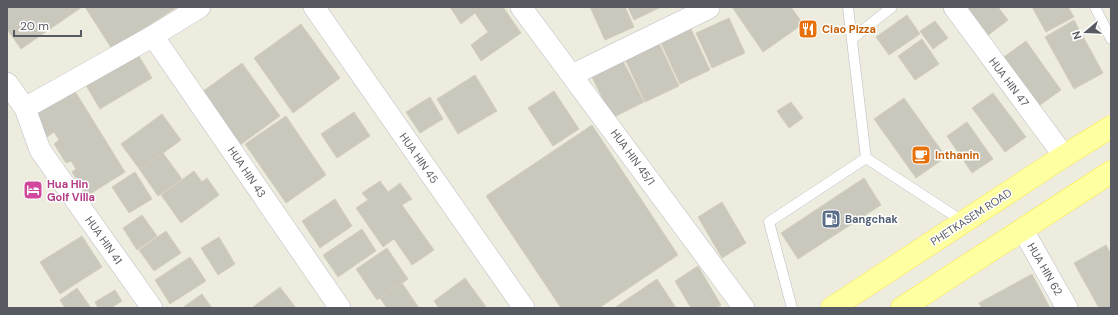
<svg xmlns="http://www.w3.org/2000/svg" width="1118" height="315" viewBox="0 0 1118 315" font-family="'DM Sans',sans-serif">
  <rect width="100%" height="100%" fill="#edecde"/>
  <g fill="#cac8bd" stroke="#d2cfbc">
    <path d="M7 7H82L21 49 7 29Z"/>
    <path d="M85 7H177L112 49Z"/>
    <path d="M450 7H503L521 33 481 61 471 45 488 32 475 13 461 24Z"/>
    <path d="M590 7H625L634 27 605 40Z"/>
    <path d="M628 7H661L634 20Z"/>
    <path d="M732 7H791L803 24 763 52Z"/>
    <path d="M961 7H998L1008 20 986 37Z"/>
    <path d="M1032 7H1068L1074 17 1046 32Z"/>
    <path d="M907 15 920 34 889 55 876 37Z"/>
    <path d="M729 18 745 53 712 68 696 33Z"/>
    <path d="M1074 20 1103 73 1074 89 1045 37Z"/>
    <path d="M935 21 948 38 933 49 920 31Z"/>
    <path d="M301 24 340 78 293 113 254 58Z"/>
    <path d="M691 29 710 70 680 84 661 43Z"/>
    <path d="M922 39 939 64 915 80 898 56Z"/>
    <path d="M658 41 679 86 645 102 624 57Z"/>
    <path d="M1026 41 1061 90 1036 108 1001 59Z"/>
    <path d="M136 51 152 78 100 109 84 82Z"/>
    <path d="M623 61 644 102 612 118 592 77Z"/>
    <path d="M242 63 280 116 240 145 202 92Z"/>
    <path d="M475 75 497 111 458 134 437 99Z"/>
    <path d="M73 88 125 172 87 196 72 172 76 169 71 161 66 163 54 144 59 140 54 132 47 137 33 113Z"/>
    <path d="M554 91 579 129 553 146 528 108Z"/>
    <path d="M993 93 1026 137 1005 152 972 108Z"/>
    <path d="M430 97 443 119 420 133 406 112Z"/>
    <path d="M904 98 946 157 916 178 874 119Z"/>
    <path d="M791 102 803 118 789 128 777 111Z"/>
    <path d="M354 112 370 136 337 158 321 134Z"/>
    <path d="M162 114 181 140 140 170 121 144Z"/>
    <path d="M286 116 326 175 286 203 245 144Z"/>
    <path d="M967 122 993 159 972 173 947 136Z"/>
    <path d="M592 125 678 255 599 308H561L486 196Z"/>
    <path d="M163 153 182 179 158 196 140 170Z"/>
    <path d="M194 171 202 182 207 178 219 195 181 223 161 195Z"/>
    <path d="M135 172 152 199 129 213 112 187Z"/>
    <path d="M864 178 881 205 798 259 781 233Z"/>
    <path d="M380 181 388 192 400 183 412 199 402 205 434 250 412 265 394 239 383 247 356 208 368 200 362 193Z"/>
    <path d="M335 199 352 226 320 248 302 221Z"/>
    <path d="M722 202 746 243 722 258 698 217Z"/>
    <path d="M142 215 157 236 137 250 123 228Z"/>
    <path d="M362 229 376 251 338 277 323 255Z"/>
    <path d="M166 231 181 253 154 271 139 250Z"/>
    <path d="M82 236 102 267 60 294 40 262Z"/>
    <path d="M219 237 235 264 218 275 201 248Z"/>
    <path d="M1106 245 1111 254V308H1099L1074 263Z"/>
    <path d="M387 248 408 279 377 300 356 269Z"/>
    <path d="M190 257 206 281 170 304 155 280Z"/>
    <path d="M698 266 721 305 716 308H691L675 281Z"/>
    <path d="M1032 274 1050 308H982L979 303Z"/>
    <path d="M465 278 486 307 485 308H439L434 301Z"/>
    <path d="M657 279 676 308H614Z"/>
    <path d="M402 283 419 308H387L380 298Z"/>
    <path d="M280 287 296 308H254L253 307Z"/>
    <path d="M77 288 91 308H65L60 300Z"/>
    <path d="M115 290 122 301 111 308H98L95 302Z"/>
    <path d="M202 294 212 308H182Z"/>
  </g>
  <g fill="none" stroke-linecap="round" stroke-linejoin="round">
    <defs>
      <g id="service">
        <path d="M848 7 866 158"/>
        <path d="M1095 7 1111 39"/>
        <path d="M852 39 892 7"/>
        <path d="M792 308 769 222 866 158 964 222"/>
      </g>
      <g id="minor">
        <path d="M314 7 524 308"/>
        <path d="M521 7 744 308"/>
        <path d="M954 7 1064 156"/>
        <path d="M153 36 340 308"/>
        <path d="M572 75 709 8"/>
        <path d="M7 83 25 108 40 150 152 308"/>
        <path d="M25 108 153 36 200 7"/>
        <path d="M1023 230 1067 308"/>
      </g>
      <g id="primary">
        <path d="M832 308 1064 156 1111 127"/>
        <path d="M902 308 1111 172"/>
      </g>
    </defs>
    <use href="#service" stroke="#bcbdc4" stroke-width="11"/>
    <use href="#minor" stroke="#bcbdc4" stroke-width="22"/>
    <use href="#primary" stroke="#ffea45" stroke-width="23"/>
    <use href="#service" stroke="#fff" stroke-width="10"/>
    <use href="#minor" stroke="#fff" stroke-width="21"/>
    <use href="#primary" stroke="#feffa1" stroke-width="22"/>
  </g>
  <defs>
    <symbol id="restaurant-square" viewBox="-11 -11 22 22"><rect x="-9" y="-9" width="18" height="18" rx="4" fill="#e8710a" stroke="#fff"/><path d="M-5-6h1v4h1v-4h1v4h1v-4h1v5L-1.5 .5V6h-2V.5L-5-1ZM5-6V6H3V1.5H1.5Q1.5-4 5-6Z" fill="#fff"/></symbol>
    <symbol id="cafe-square" viewBox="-11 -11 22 22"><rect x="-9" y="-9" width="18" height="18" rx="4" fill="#e8710a" stroke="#fff"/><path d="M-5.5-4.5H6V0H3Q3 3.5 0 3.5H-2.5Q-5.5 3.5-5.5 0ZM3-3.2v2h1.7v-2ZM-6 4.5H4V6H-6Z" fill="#fff"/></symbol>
    <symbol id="hotel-square" viewBox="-11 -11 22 22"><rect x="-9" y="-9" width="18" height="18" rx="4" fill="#d1479c" stroke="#fff"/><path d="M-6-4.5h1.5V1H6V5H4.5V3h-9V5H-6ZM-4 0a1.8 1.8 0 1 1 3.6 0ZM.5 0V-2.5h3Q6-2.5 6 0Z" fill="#fff"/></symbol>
    <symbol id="fuel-square" viewBox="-11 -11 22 22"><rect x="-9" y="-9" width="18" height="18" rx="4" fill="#5c6f8a" stroke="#fff"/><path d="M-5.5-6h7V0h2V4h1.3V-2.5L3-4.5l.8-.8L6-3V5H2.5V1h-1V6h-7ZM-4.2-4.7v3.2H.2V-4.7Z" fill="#fff"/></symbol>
  </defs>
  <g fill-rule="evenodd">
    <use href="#restaurant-square" x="797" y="18" width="22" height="22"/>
    <use href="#cafe-square" x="910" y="144" width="22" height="22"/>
    <use href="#hotel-square" x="22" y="179" width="22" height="22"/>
    <use href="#fuel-square" x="820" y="208" width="22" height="22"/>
  </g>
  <g text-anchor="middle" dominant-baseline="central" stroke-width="3" stroke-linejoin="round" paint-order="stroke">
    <g font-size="11" font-weight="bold" fill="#c56008" stroke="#fff" text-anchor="start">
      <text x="822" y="29">Ciao Pizza</text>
      <text x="935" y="155">Inthanin</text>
    </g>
    <g font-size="11" fill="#585a62" stroke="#fff">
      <text transform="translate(1009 82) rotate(53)">HUA HIN 47</text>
      <text transform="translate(633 157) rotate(54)">HUA HIN 45/1</text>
      <text transform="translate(419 158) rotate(55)">HUA HIN 45</text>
      <text transform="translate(247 172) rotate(56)">HUA HIN 43</text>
      <text transform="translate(971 217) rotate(-33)">PHETKASEM ROAD</text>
      <text transform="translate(104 240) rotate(55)">HUA HIN 41</text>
      <text transform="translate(1045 269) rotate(60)">HUA HIN 62</text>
    </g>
    <g font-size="11" font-weight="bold" fill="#b23c85" stroke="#fff" text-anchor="start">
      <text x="47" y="184">Hua Hin<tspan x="47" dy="13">Golf Villa</tspan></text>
    </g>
    <g font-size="11" font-weight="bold" fill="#4e5e75" stroke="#fff" text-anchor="start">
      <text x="845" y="219">Bangchak</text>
    </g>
  </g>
  <rect width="1118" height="315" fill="none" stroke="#585a62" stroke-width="16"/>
  <g transform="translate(1086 32) rotate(251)" stroke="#ffffff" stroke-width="3" paint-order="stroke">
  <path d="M0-3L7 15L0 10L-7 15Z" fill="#585a62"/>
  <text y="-6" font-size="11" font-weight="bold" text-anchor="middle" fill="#585a62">N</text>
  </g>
  <path d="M14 30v6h67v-6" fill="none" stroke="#585a62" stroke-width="2"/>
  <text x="20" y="30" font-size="12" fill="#585a62" stroke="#ffffff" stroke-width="3" paint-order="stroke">20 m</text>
</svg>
